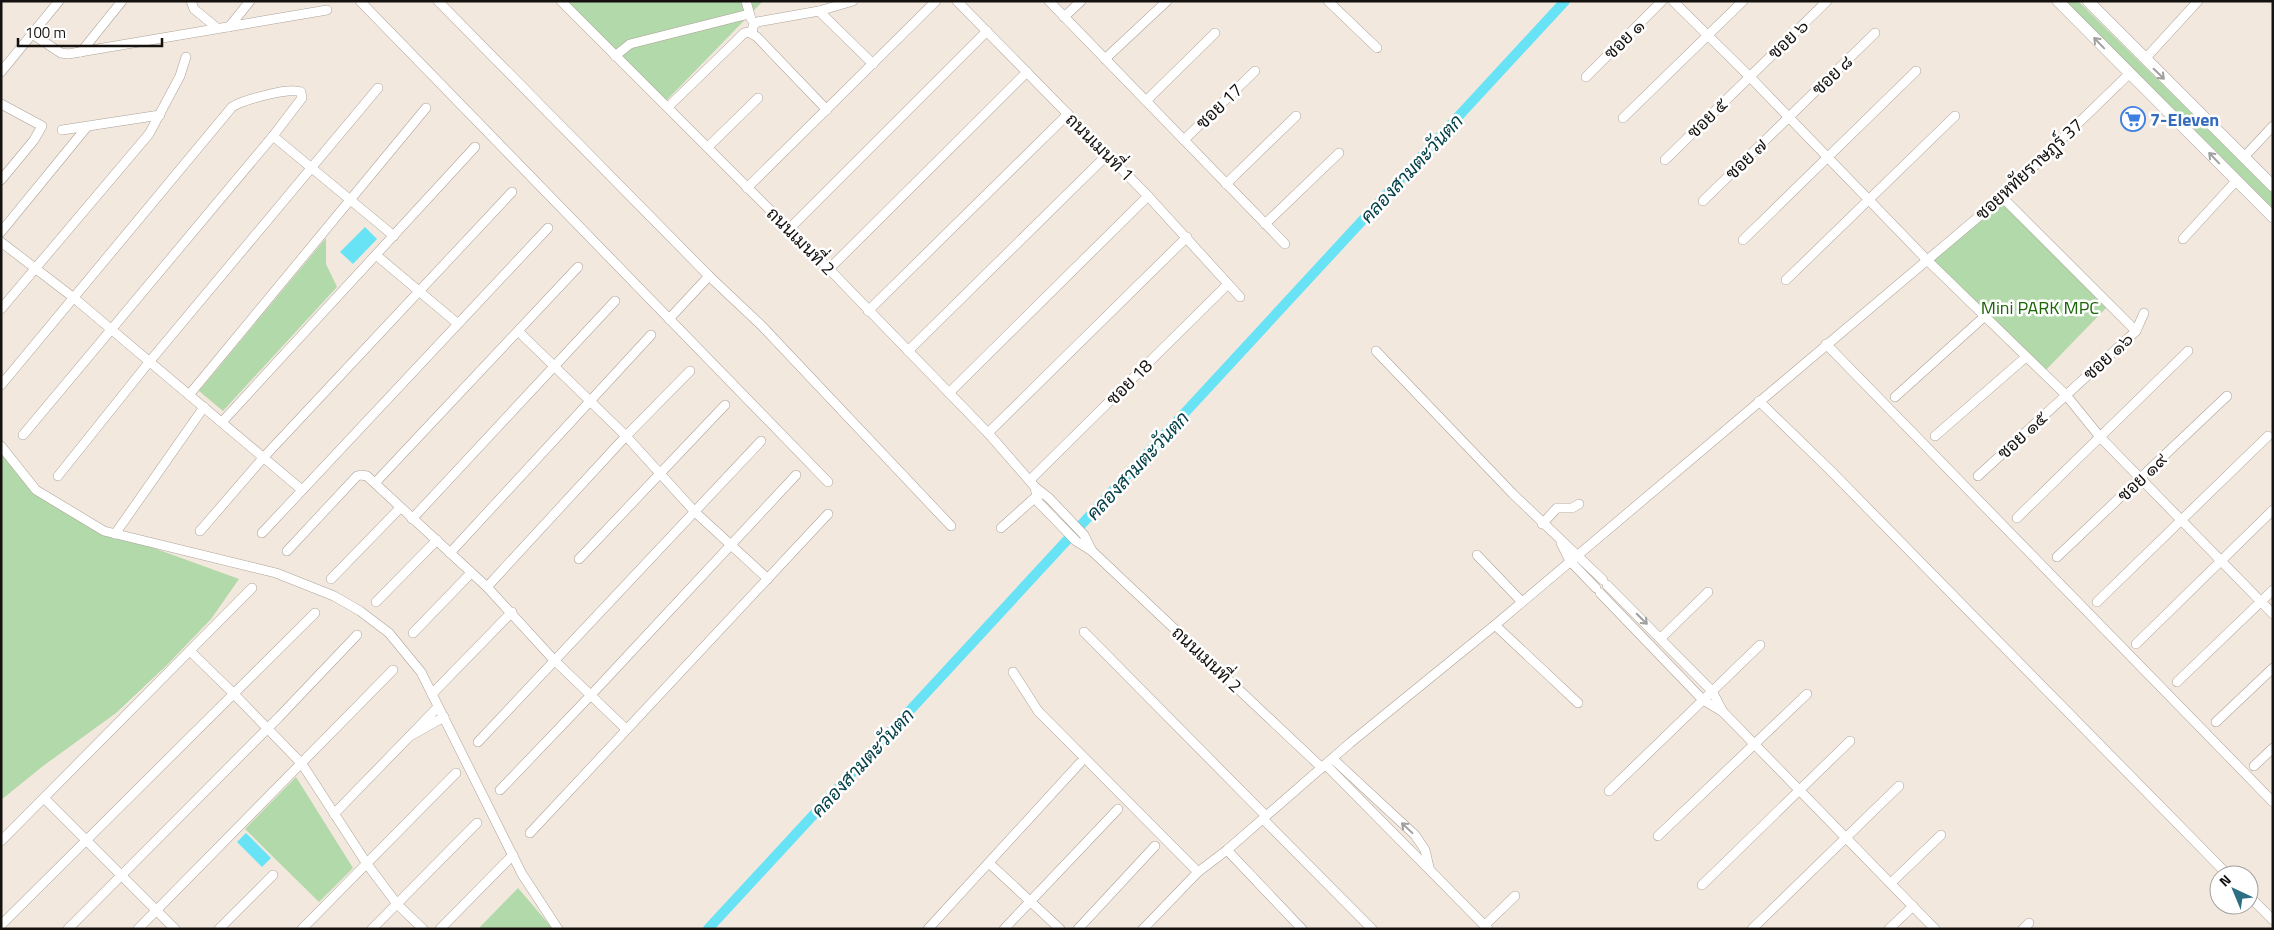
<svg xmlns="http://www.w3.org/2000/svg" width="2274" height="930" viewBox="0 0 2274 930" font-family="'Titillium Web',Sarabun,sans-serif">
  <rect width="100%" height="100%" fill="#f3e8de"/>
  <g fill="#b1d9a9">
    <path d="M570 1H763L663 104 566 6Z"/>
    <path d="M2062 1H2078L2273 193V210Z"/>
    <path d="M1999 200 2107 307 2040 376 1929 262Z"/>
    <path d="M326 238V264L337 287 223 411 199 391Z"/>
    <path d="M1 446 36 490 115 534 239 579 211 619 168 664 116 713 43 766 1 800Z"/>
    <path d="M296 777 353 868 319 902 245 829Z"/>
    <path d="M518 888 553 929H478Z"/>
  </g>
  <g fill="#68e3f5">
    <path d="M365 227 377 239 353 264 340 252Z"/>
    <path d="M246 833 271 858 262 867 237 842Z"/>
  </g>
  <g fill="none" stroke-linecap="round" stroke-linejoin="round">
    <path stroke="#68e3f5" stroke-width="10" d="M708 929 1565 1"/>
    <defs>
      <g id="minor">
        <path d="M191 1 194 9 217 28"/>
        <path d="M360 1 828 482"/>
        <path d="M438 1 709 276 761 325 951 526"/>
        <path d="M561 1 829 269 988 433 1035 487 1049 498 1084 535 1092 551"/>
        <path d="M746 1 751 19"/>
        <path d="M957 1 1148 196 1240 297"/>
        <path d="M1049 1 1285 244"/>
        <path d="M1328 1 1377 48"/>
        <path d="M1673 1 1749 76 1927 260 2066 395 2100 437 2273 614"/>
        <path d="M819 11 853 1"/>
        <path d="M1064 17 1081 1"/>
        <path d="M229 27 250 1"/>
        <path d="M32 34 61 53 68 54 327 10"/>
        <path d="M752 34 753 26 757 22 819 11 873 64"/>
        <path d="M81 52 122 1"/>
        <path d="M615 56 630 44 749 14"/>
        <path d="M1105 59 1167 1"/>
        <path d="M2145 59 2198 1"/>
        <path d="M1 72 59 1"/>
        <path d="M1586 77 1662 1"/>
        <path d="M1146 101 1215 33"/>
        <path d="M1 104 42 126 34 140 1 180"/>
        <path d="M668 107 735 42 744 33 749 32 757 37 827 110"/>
        <path d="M1623 118 1743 1"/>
        <path d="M62 130 160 115"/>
        <path d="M273 136 394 236"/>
        <path d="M1184 140 1255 71"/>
        <path d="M708 147 758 98"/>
        <path d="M2244 157 2273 126"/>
        <path d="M1665 160 1827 1"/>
        <path d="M1226 184 1296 116"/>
        <path d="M747 188 936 1"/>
        <path d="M2002 197 2136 331"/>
        <path d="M1703 201 1875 33"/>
        <path d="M1265 224 1339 153"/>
        <path d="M789 229 987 31"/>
        <path d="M1 232 86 128"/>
        <path d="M2183 239 2236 181"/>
        <path d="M1743 240 1916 71"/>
        <path d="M1 242 74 298 302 490"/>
        <path d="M376 255 457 323"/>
        <path d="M829 269 1027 72"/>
        <path d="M1786 280 1955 116"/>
        <path d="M1 309 149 134 180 76 186 57"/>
        <path d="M868 311 1068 114"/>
        <path d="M669 319 709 276"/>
        <path d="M519 332 626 436 695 512 768 579"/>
        <path d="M1826 344 2273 802"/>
        <path d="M908 351 1108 154"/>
        <path d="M1376 351 1513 494 1603 580"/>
        <path d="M1 385 232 107C243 100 289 87 301 92L302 98 273 136 23 435"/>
        <path d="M949 393 1148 196"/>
        <path d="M189 395 426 108"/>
        <path d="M1895 397 1985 316"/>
        <path d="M1759 401 1830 470 2228 875"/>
        <path d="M222 422 475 147"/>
        <path d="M988 433 1187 237"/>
        <path d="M1935 436 2026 357"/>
        <path d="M1 446 36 490 104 531 276 573 334 596 360 611 389 633 421 672 522 874 558 929"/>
        <path d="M58 476 150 361 378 88"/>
        <path d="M1978 476 2136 331 2144 313"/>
        <path d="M1030 480 1228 284"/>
        <path d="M375 483 578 267"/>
        <path d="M1035 487 1038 502 1042 506 1076 541 1092 551 1322 768"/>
        <path d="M2017 518 2188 351"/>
        <path d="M412 519 615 301"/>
        <path d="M1542 524 1557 508H1572L1579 504"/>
        <path d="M1001 528 1040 493"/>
        <path d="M200 531 263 458 512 192"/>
        <path d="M262 533 548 228"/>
        <path d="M115 534 204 407"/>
        <path d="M1561 543 1570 561 1596 588"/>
        <path d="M287 551 357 476 361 475 367 476 487 587 554 660 626 729"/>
        <path d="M450 553 651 335"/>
        <path d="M1477 555 1522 602"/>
        <path d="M2057 557 2227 396"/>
        <path d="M579 559 725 405"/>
        <path d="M331 579 400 508"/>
        <path d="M1607 585 1712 691 1723 712"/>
        <path d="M487 587 626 436 690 371"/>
        <path d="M1600 593 1703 700 1723 712 1935 929"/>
        <path d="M376 602 437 540"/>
        <path d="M2097 602 2268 436"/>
        <path d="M1495 625 1578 703"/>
        <path d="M1084 632 1266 816"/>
        <path d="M413 633 471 573"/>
        <path d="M1661 638 1708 592"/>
        <path d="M2136 644 2273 510"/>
        <path d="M190 651 233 693 302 764 367 864 397 904 423 929"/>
        <path d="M1013 672 1038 711 1198 872"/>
        <path d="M2177 682 2273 590"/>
        <path d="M432 694 512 612"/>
        <path d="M2216 722 2273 668"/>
        <path d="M412 735 444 717"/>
        <path d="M478 742 761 441"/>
        <path d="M1333 759 1415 835 1425 850 1429 867"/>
        <path d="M1326 765 1488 929"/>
        <path d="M2254 766 2273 748"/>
        <path d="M500 790 591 695 796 475"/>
        <path d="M1609 791 1760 645"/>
        <path d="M44 798 175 929"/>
        <path d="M334 814 438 707"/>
        <path d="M1263 819 1372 929"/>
        <path d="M530 833 828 514"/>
        <path d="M1658 836 1807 694"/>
        <path d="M1 841 252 588"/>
        <path d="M1227 850 1302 929"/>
        <path d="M989 863 1060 929"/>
        <path d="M1891 883 1941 835"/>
        <path d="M1702 885 1850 741"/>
        <path d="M2249 896 2273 920"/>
        <path d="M1 925 315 613"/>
        <path d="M1485 925 1515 896"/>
        <path d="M68 929 279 717 357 635"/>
        <path d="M138 929 393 670"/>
        <path d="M219 929 273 875"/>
        <path d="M302 929 456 773"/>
        <path d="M372 929 477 823"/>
        <path d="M440 929 513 855"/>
        <path d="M928 929 1080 763"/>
        <path d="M1004 929 1118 809"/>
        <path d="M1078 929 1155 846"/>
        <path d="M1143 929 1198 872 1227 850 1350 743 1495 625 2002 197 2129 74"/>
        <path d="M1752 929 1899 786"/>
        <path d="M1889 929 1913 906"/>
        <path d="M2023 929 2029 923"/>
      </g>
      <g id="secondary">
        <path d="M2058 1 2273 217"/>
        <path d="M2088 1 2273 186"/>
      </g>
    </defs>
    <use href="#minor" stroke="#aca298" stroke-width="10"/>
    <use href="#secondary" stroke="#aca298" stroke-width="12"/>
    <use href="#minor" stroke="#fff" stroke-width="9"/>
    <use href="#secondary" stroke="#fff" stroke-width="11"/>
  </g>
  <defs><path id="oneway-shaft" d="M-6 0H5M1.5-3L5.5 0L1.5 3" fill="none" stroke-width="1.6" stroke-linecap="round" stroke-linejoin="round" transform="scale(1.25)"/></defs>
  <g stroke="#a1a09f">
    <use href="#oneway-shaft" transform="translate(2099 43) rotate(-134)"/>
    <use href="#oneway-shaft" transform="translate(2159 74) rotate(44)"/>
    <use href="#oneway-shaft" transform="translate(2214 158) rotate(-134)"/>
    <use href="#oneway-shaft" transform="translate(1642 619) rotate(45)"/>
    <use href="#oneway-shaft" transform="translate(1407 828) rotate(-137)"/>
  </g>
  <defs>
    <symbol id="supermarket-ring" viewBox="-11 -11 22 22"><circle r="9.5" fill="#fff" stroke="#3f7fe0" stroke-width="1.5"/><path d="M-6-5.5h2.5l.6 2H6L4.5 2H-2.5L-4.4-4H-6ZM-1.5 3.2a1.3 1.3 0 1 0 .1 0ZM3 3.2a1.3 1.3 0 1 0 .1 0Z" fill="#3f7fe0"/></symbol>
  </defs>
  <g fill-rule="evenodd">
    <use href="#supermarket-ring" x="2119" y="105" width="28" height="28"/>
  </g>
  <g text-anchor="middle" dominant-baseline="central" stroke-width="5" stroke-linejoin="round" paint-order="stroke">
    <g font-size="18" fill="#15110e" stroke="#fff">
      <text transform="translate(1624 39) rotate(-45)">ซอย ๑</text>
      <text transform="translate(1788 39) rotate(-44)">ซอย ๖</text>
      <text transform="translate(1832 75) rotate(-44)">ซอย ๘</text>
      <text transform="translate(1219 106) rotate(-44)">ซอย 17</text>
      <text transform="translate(1707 118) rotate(-45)">ซอย ๕</text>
      <text transform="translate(1100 147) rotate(45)">ถนนเมนที่ 1</text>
      <text transform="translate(1746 159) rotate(-44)">ซอย ๗</text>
      <text transform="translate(2029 169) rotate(-43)">ซอยหทัยราษฎร์ 37</text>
      <text transform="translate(801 241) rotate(45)">ถนนเมนที่ 2</text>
      <text transform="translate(2108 356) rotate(-43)">ซอย ๑๖</text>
      <text transform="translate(1129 382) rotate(-45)">ซอย 18</text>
      <text transform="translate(2022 435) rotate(-43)">ซอย ๑๕</text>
      <text transform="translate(2142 477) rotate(-44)">ซอย ๑๙</text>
      <text transform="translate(1207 659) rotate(43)">ถนนเมนที่ 2</text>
    </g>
    <g font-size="18" font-weight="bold" fill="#366cbe" stroke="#fff" text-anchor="start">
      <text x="2150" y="119">7-Eleven</text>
    </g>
    <g font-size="18" fill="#1b6605" stroke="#fff">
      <text x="2040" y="307">Mini PARK MPC</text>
    </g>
    <g font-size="19" font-style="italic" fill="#034047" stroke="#fff">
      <text transform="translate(1411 168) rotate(-47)">คลองสามตะวันตก</text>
      <text transform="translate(1137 465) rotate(-47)">คลองสามตะวันตก</text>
      <text transform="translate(862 762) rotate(-47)">คลองสามตะวันตก</text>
    </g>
  </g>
  <rect width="2274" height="930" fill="none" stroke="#15110e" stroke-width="5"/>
  <g transform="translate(2234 890) rotate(316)"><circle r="24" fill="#ffffff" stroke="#a1a09f"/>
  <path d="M0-4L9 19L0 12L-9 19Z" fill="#2d6f82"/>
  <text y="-8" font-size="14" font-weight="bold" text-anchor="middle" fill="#15110e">N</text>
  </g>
  <path d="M18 38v8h144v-8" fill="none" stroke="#15110e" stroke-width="2.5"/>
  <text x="25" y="38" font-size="15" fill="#15110e" stroke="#ffffff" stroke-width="4" paint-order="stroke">100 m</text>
</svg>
